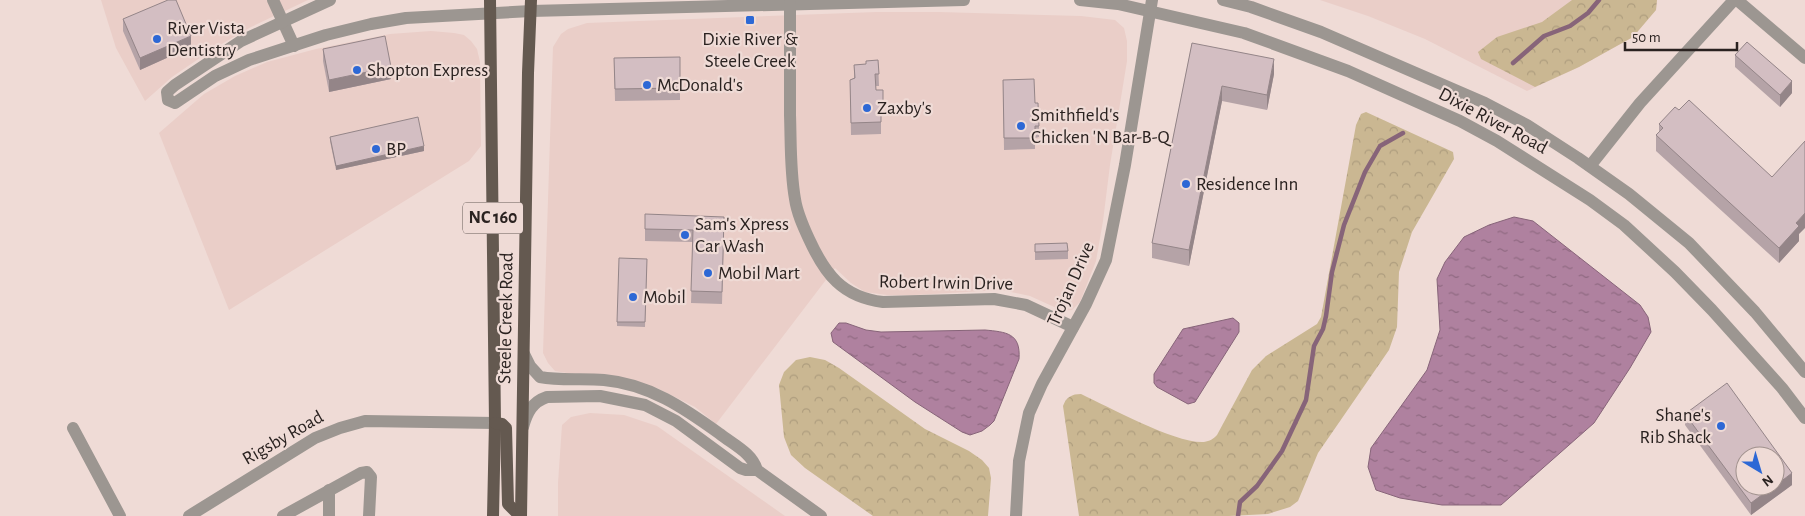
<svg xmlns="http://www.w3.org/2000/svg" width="1805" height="516" viewBox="0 0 1805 516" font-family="'Alegreya Sans',sans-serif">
  <defs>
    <pattern id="forest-crowns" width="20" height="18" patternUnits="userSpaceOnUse" patternTransform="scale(1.25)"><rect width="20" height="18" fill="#cab792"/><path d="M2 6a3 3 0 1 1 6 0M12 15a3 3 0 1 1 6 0" fill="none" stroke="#ae9d7e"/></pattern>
    <pattern id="water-ripples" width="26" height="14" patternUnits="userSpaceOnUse" patternTransform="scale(1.25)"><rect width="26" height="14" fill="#af819f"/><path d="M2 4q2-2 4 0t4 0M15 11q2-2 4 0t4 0" fill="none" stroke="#8f6981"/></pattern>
  </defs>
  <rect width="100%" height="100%" fill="#efdbd6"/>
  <g fill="#eacec8">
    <path d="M101 0H308L251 27 213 49 172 77 145 101 116 48Z"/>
    <path d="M1320 0H1657L1656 10 1633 37 1579 67 1527 91 1425 39 1368 16Z"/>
    <path d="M876 12H939L1081 16 1115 20 1124 28 1127 41V61L1110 165 1103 221 1096 261 1080 302 1072 310 1063 311 1030 296 1002 290 914 295H887L865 292 851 283 835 268 716 424 695 407 657 388 555 371 548 363 543 353 553 47 561 34 568 29 587 23Z"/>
    <path d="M431 31 454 33 464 35 471 41 477 49 480 62 481 146 469 161 229 310 159 133 204 94 235 76 267 62 316 49 390 34Z"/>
    <path d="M590 413 624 415 657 426 785 516H558V483L562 425 571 417Z"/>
  </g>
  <g fill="url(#forest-crowns)">
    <path d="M1572 0H1657L1656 10 1633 37 1579 67 1535 87 1481 59 1478 52 1497 37 1542 22Z"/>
    <path d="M1366 112 1453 152 1454 159 1412 232 1399 272 1397 327 1389 350 1318 453 1298 501 1290 507 1268 514 1229 516H1079L1063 406C1066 397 1072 394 1081 394 1109 407 1176 444 1204 442 1210 441 1213 439 1217 435L1252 370 1266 356 1317 324 1321 317 1356 125 1361 114Z"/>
    <path d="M810 357 825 360 839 368 925 429 969 451 982 460 989 468 991 478 988 516H873L805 468 791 455 784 437 779 385 784 372 796 360Z"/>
  </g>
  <g fill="url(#water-ripples)" stroke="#876479">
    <path d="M1514 217 1533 221 1640 305 1648 317 1651 332 1630 368 1594 423 1501 505H1442L1400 498 1376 490 1368 467 1371 448 1427 370 1440 330 1437 279 1445 262 1464 237 1489 225Z"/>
    <path d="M1233 318 1239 323V332L1195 402 1188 404 1157 387 1154 383V374L1183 329Z"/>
    <path d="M839 323H846L866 330 881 332 985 330C1006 332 1021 333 1019 359L994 421 990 425 982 431 970 435 962 432 915 402 833 342 831 333Z"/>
  </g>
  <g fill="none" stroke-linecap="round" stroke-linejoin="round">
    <g stroke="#876479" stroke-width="4.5">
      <path d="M1513 63 1544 36 1570 26 1588 13 1599 0"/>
      <path d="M1238 516 1240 502 1257 486 1282 451 1306 400 1314 346 1323 329 1326 316 1332 272 1344 225 1365 172 1380 146 1403 133"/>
    </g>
    <g stroke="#9c9691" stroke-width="12">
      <path d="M273 0 294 46"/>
      <path d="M330 0 241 41 175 85 167 92 168 100 175 103 215 76 249 60 326 35 371 24 406 18 531 11 964 0"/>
      <path d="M1080 0 1118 4 1244 33 1348 71 1460 121 1497 141 1590 200 1624 225 1675 272 1712 310 1782 388 1805 418"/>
      <path d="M1223 0 1251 7 1321 32 1485 103 1527 125 1578 158 1629 194 1689 243 1755 312 1805 372"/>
      <path d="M1737 0 1805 58"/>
      <path d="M790 4C790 41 790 78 790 115 791 143 790 171 795 199 797 213 803 226 809 239 825 274 842 297 883 302L994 299 1026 305 1073 327"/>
      <path d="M1590 166 1640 103 1734 0"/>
      <path d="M524 354 530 366 540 377C560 381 583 378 604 380 649 384 684 408 720 434 734 445 752 453 757 470"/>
      <path d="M523 427C527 413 532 402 547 397L600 396 645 405 676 421 740 468 746 470H757L821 516"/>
      <path d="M73 428 120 516"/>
      <path d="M189 516 315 438 340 428 365 421 495 423"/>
      <path d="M283 516 361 473 367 472 371 477 369 516"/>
      <path d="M329 516V490"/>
      <path d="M1016 516 1019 461 1029 413 1042 384 1086 304 1106 260 1125 165 1152 0"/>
    </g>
    <g stroke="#645950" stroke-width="12">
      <path d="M490 0 495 423 493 516"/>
      <path d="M495 423 502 424 506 428 508 504 520 516"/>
      <path d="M521 516 528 73 531 0"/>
    </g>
  </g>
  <g fill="#b5a3a7">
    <path d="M123 19 191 47 140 70 123 31Z"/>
    <path d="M1192 43 1274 74 1267 110 1222 101 1189 266 1152 258V243Z"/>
    <path d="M323 49 391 79 329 92 323 61Z"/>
    <path d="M1735 55 1792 93 1780 107 1735 67Z"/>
    <path d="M680 57V100L615 101 614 58Z"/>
    <path d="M878 60 879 86H876V90H883V114H881V134L851 135 850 80 854 78V65L866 64Z"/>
    <path d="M1003 80 1035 103 1039 126V137L1035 138V149L1004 150Z"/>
    <path d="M1659 124 1799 234V241L1779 263 1656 151V135L1659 133Z"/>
    <path d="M330 137 424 151 336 170 330 141Z"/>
    <path d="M724 228 722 304 691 303 693 242 645 241V229Z"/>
    <path d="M1035 244 1068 251V259L1035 260Z"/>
    <path d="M647 259 645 327 617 326V322Z"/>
    <path d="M1685 414 1792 485 1751 515 1685 425Z"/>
  </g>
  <g fill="#948588">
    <path d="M191 36V47L140 70V58Z"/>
    <path d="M1274 59V74L1267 110V95Z"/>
    <path d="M391 67V79L329 92V80Z"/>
    <path d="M1792 81V93L1780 107V95Z"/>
    <path d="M1222 86V101L1189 266V250Z"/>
    <path d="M424 146V151L336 170V166Z"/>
    <path d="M1805 213V228L1799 234V241L1779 263V248L1796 223Z"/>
    <path d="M1792 473V485L1751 515V503Z"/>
  </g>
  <g fill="#d3bec2" stroke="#948588">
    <path d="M168 0H176L191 36 140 58 123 19Z"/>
    <path d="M385 36 391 67 329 80 323 49Z"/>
    <path d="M1747 42 1792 81 1780 95 1735 55Z"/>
    <path d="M1192 43 1274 59 1267 95 1222 86 1189 250 1152 243Z"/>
    <path d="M680 57V88L615 89 614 58Z"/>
    <path d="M878 60 879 74H875L876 90H883V102L881 103V122L851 123 850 80 855 78 854 65 866 64V61Z"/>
    <path d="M1034 79 1035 103H1038L1039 126H1035V138H1004L1003 80Z"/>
    <path d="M1689 100 1772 177 1805 141V213L1796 223 1799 226 1779 248 1656 135 1663 128 1659 124 1675 107 1679 110Z"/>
    <path d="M418 117 424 146 336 166 330 137Z"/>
    <path d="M645 214 724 217 722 292 691 291 693 230 645 229Z"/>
    <path d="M1067 243 1068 251 1035 252V244Z"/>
    <path d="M619 258 647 259 645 322H617Z"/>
    <path d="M1727 383 1792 473 1775 486V456H1745V486H1774L1751 503 1685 414Z"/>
  </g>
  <g fill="#2d68d5" stroke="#efdbd6" stroke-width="2">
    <rect x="745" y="15" width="10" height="10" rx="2.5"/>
    <circle cx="157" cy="39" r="5"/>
    <circle cx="357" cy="70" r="5"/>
    <circle cx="647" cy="85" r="5"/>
    <circle cx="867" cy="108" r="5"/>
    <circle cx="1021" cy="126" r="5"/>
    <circle cx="376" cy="149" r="5"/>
    <circle cx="1186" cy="184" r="5"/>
    <circle cx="685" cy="235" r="5"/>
    <circle cx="708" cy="273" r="5"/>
    <circle cx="633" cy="297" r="5"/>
    <circle cx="1721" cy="426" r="5"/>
  </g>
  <g text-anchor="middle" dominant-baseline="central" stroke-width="4.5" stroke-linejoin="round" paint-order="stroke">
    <rect fill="#efdbd6" stroke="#655a57" stroke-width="1" x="463" y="202.5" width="60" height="31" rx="4"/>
    <g font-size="18" font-weight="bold" fill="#2a2220">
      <text x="493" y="218">NC 160</text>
    </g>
    <g font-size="19" fill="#2a2220" stroke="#efdbd6" text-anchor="start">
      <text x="167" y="28">River Vista<tspan x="167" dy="22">Dentistry</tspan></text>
      <text x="750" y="39" text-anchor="middle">Dixie River &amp;<tspan x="750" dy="22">Steele Creek</tspan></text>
      <text x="367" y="70">Shopton Express</text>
      <text x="657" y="85">McDonald's</text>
      <text x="877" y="108">Zaxby's</text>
      <text x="1031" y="115">Smithfield's<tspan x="1031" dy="22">Chicken 'N Bar-B-Q</tspan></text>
      <text x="386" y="149">BP</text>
      <text x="1196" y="184">Residence Inn</text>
      <text x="695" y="224">Sam's Xpress<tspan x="695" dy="22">Car Wash</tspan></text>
      <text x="718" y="273">Mobil Mart</text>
      <text x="643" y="297">Mobil</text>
      <text x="1711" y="415" text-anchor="end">Shane's<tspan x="1711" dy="22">Rib Shack</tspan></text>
    </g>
    <g font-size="19" fill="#2a2220" stroke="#efdbd6">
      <text transform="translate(1493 121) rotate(28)">Dixie River Road</text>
      <text transform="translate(946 283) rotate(1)">Robert Irwin Drive</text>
      <text transform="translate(1071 284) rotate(-66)">Trojan Drive</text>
      <text transform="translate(506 318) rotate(-89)">Steele Creek Road</text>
      <text transform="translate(283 438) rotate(-30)">Rigsby Road</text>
    </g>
  </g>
  <g transform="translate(1760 471) rotate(142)"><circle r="24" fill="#efdbd6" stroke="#a0918d"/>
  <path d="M0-4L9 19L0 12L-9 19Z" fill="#2d68d5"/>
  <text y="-8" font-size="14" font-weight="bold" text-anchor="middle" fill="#2a2220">N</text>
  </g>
  <path d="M1625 42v8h112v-8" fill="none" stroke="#2a2220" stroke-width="2.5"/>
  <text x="1632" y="42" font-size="15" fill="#2a2220" stroke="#efdbd6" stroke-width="4" paint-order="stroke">50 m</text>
</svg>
